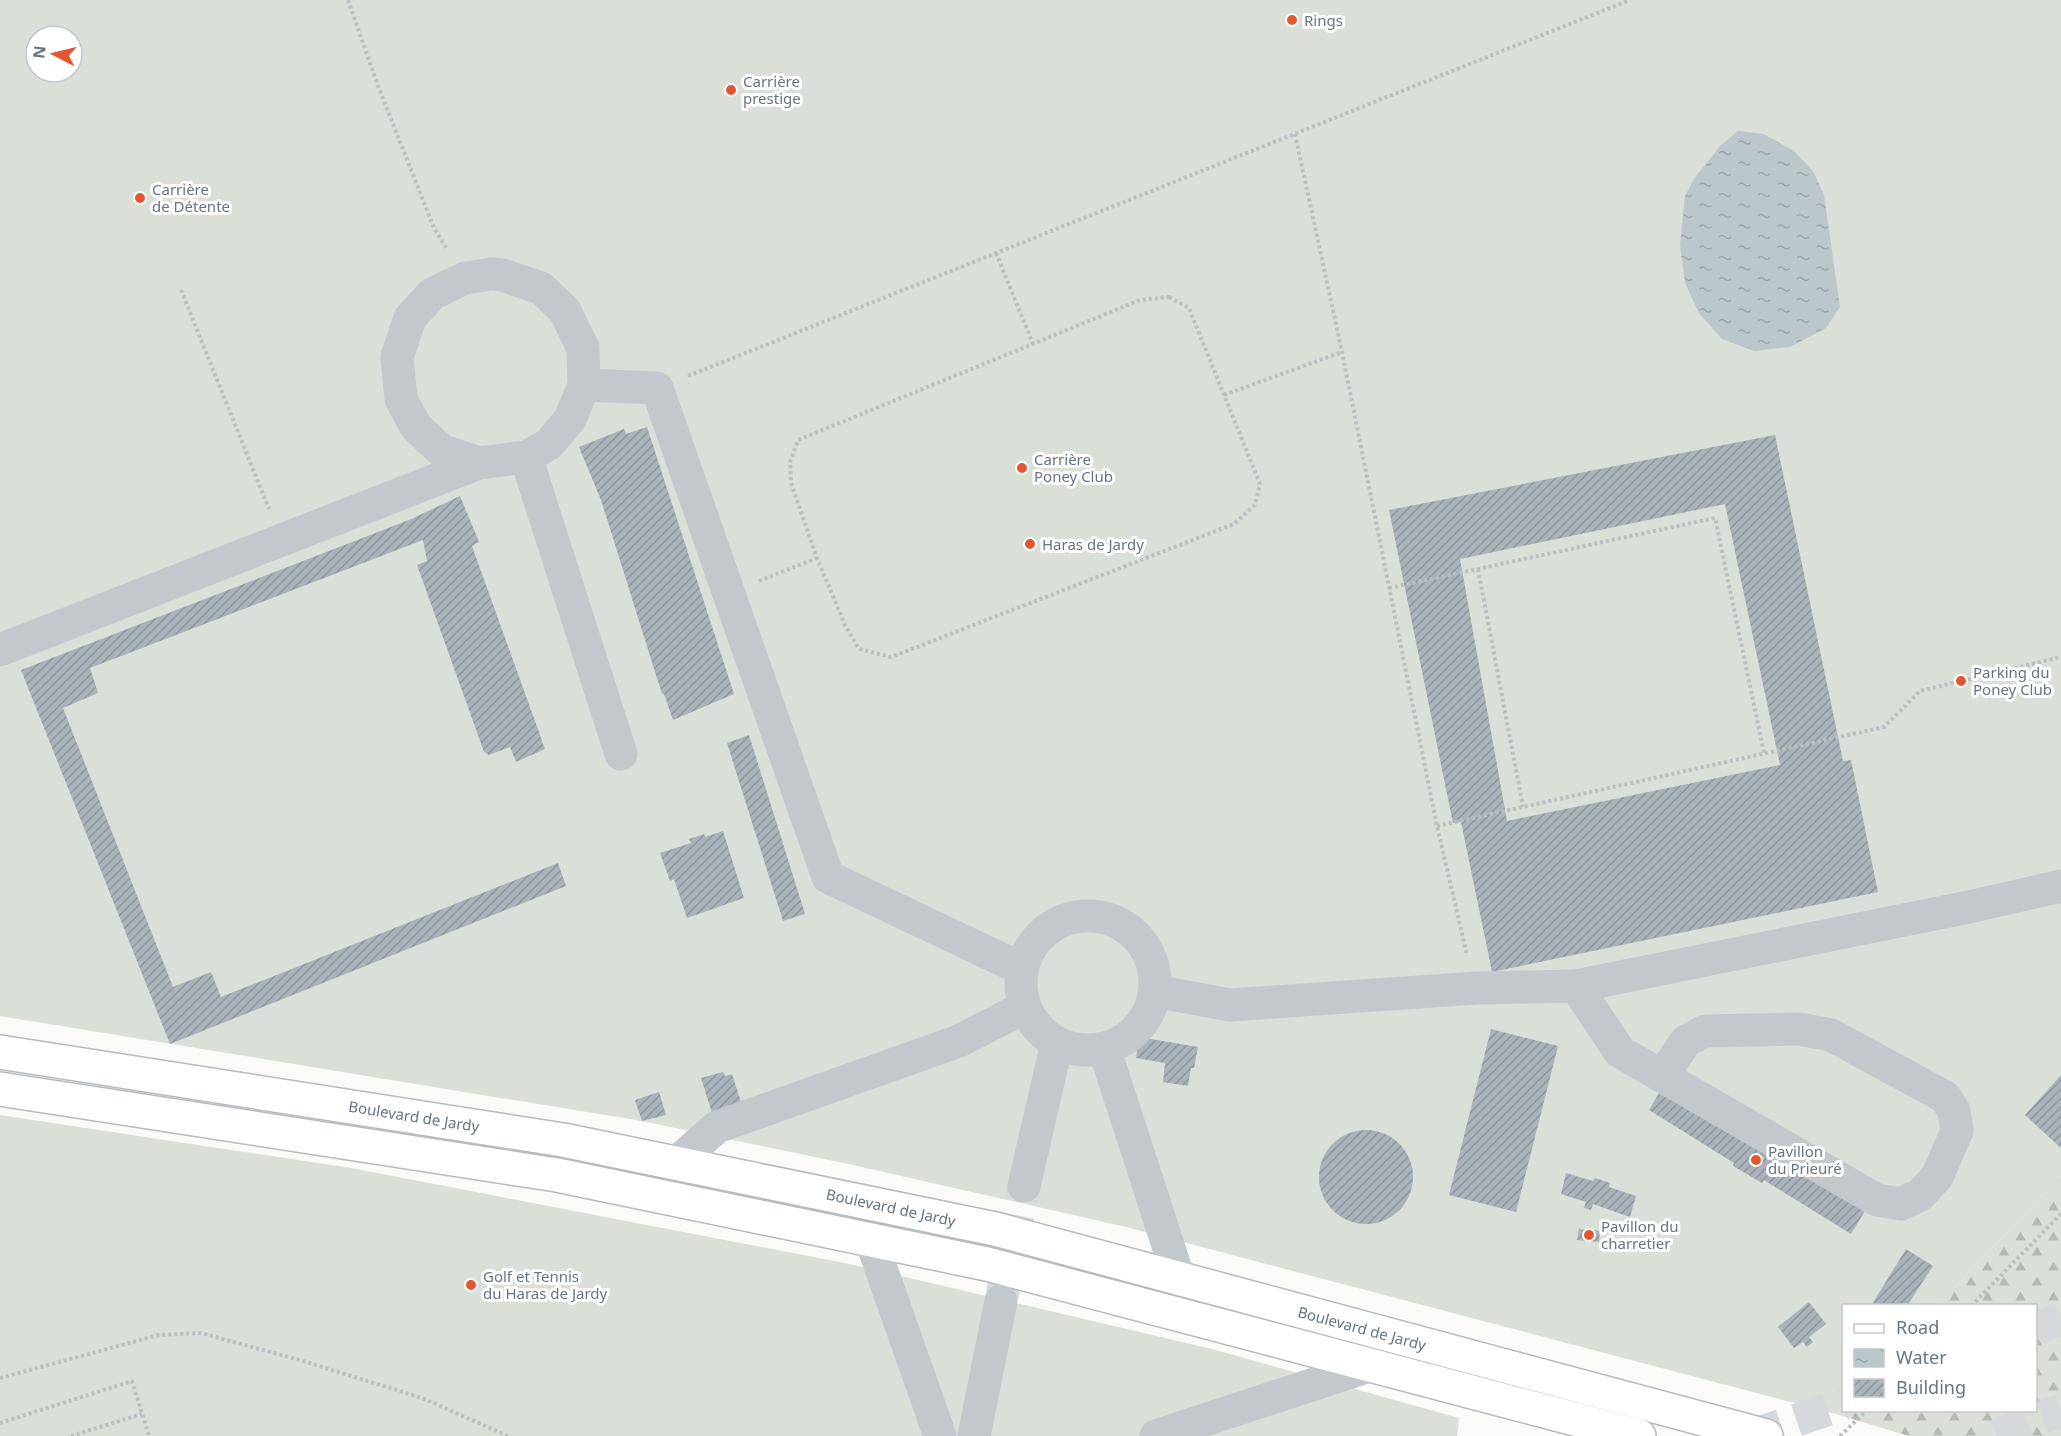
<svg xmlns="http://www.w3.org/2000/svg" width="2061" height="1436" viewBox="0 0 2061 1436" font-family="'Noto Sans',sans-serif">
  <defs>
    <pattern id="forest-firs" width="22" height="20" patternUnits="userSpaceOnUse" patternTransform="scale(1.5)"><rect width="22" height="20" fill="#dadfd7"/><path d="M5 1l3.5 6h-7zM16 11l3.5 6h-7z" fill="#b4b9b4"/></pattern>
    <pattern id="water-ripples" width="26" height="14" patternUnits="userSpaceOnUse" patternTransform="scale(1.5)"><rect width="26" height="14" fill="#bbc7cb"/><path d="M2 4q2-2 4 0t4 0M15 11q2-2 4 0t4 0" fill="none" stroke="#9ca6aa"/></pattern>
    <pattern id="building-hatch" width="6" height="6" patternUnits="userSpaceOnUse" patternTransform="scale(1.5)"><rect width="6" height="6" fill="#aab3b9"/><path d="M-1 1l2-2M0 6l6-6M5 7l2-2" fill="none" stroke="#8e969c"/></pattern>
  </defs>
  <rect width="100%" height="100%" fill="#fafaf8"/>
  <path fill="url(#forest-firs)" d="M2061 1176V1436H1909L1836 1414 1843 1406 1844 1410H2036V1306L1938 1305Z"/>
  <g fill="#dadfd7" fill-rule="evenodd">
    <path d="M0 0H2061V1176L1938 1305 1844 1306 1843 1406 1836 1414 1126 1227 853 1165 642 1121 0 1016ZM36 36H72V72H36Z"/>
    <path d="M0 1115 351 1168 850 1264 1212 1349 1459 1418 1457 1436H0Z"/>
  </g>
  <path fill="url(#water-ripples)" d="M1738 131 1764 134 1794 151 1813 171 1824 195 1840 307 1826 328 1790 347 1754 351 1722 339 1699 313 1685 283 1680 245 1685 196 1694 179 1720 146Z"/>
  <g fill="url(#building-hatch)" fill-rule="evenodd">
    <path d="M647 427 734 694 673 720 664 694H662L601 500 579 447 624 429 626 434Z"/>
    <path d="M1775 435 1843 761 1851 760 1878 892 1492 972 1461 822 1453 823 1389 510ZM1725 504 1780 765 1507 821 1460 559Z"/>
    <path d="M460 496 479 542 472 546 545 749 516 762 510 747 489 755 484 752 417 565 427 561 423 540 90 668 98 693 63 708 173 987 211 972 221 997 558 863 566 886 170 1044 21 670 409 520Z"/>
    <path d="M749 735 805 914 783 921 727 743Z"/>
    <path d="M723 831 744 898 687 918 674 879 670 881 660 853 691 843 689 839 704 834 705 837Z"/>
    <path d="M1491 1029 1558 1046 1516 1212 1449 1195Z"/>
    <path d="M1139 1037 1198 1047 1194 1068H1191L1188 1086 1163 1082 1165 1063 1136 1058Z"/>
    <path d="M723 1072 725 1076 732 1074 741 1102 712 1113 701 1078Z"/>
    <path d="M2061 1075V1148L2025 1115Z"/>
    <path d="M1662 1088 1865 1211 1851 1234 1764 1180 1762 1183 1733 1166 1734 1163 1649 1110Z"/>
    <path d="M659 1092 666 1115 642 1121 635 1100Z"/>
    <circle cx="1366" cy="1177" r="47"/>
    <path d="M1566 1173 1593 1181 1595 1178 1610 1183 1609 1187 1636 1196 1630 1217 1593 1204 1591 1210 1584 1208 1586 1202 1561 1194Z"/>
    <path d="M1579 1229 1600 1231 1599 1242 1577 1240Z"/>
    <path d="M1906 1249 1933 1266 1907 1306H1871Z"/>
    <path d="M1809 1302 1826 1324 1809 1337 1813 1342 1807 1347 1803 1342 1794 1348 1778 1327Z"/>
  </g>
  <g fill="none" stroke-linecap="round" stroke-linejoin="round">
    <path stroke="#d5d9db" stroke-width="33" stroke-dasharray="33 16" stroke-linecap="butt" d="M1002 1296 1024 1186"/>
    <g stroke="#d5d9db" stroke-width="33" stroke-dasharray="33 16" stroke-linecap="butt">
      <path d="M2036 1329 2061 1318"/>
      <path d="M1750 1436 1844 1404"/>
      <path d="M1997 1436 2061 1410"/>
    </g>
    <defs>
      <g id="major">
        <path d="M0 1052 563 1140 995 1229 1766 1436"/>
        <path d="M0 1089 557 1175 987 1264 1639 1436"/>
      </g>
    </defs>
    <use href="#major" stroke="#b5babe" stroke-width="36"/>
    <g stroke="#bbbfc2" stroke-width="4" stroke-dasharray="3 3" stroke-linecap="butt">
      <path d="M348 0 378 86 434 228 447 249"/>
      <path d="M1295 134 1342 352 1437 826 1467 955"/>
      <path d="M996 253 1033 344"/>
      <path d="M181 290 269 509"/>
      <path d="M1169 297 1189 308 1260 484 1255 505 1234 524 891 657 859 649 845 625 817 558 791 483 790 462 798 440 1140 300Z"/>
      <path d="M688 376 1630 0"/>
      <path d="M1224 395 1342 352"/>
      <path d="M1478 569 1523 807"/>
      <path d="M759 581 817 558"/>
      <path d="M1389 588 1715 518 1764 753"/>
      <path d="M1437 826 1884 727 1920 691 2061 657"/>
      <path d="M1971 1306 2061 1214"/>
      <path d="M0 1378 159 1335 201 1333 303 1361 422 1398 508 1436"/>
      <path d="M0 1423 132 1381 149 1436"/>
      <path d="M71 1436 142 1414"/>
      <path d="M1840 1436 1867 1410"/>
    </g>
    <g stroke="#c3c8cc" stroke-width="33">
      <path d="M584 385 657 388 828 877 1022 969"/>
      <path d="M526 457 621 754"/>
      <path d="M0 650 479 463 526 457 549 444 570 419 584 385 583 348 565 311 541 288 502 275 492 274 465 278 432 294 410 318 397 357 401 399 416 427 441 450 479 463"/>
      <circle cx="1088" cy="983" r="67"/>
      <path d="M1576 986 1620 1052 1877 1200 1901 1204 1920 1195 1937 1177 1957 1131 1954 1111 1945 1097 1831 1035 1799 1029 1705 1031 1686 1041 1662 1076"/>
      <path d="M1154 991 1230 1005 1477 988 1576 986 1969 907 2061 886"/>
      <path d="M1104 1048 1179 1279"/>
      <path d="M676 1163 717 1127 959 1041 1025 1007"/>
      <path d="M1024 1186 1057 1043"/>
      <path d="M871 1240 940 1436"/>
      <path d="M974 1436 1001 1301"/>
      <path d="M1156 1436 1369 1366"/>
    </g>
    <use href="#major" stroke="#fff" stroke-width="33"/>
  </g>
  <g fill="#e4572e" stroke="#fff" stroke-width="2">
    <circle cx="1292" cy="20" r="6"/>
    <circle cx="731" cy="90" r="6"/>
    <circle cx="140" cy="198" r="6"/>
    <circle cx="1022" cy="468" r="6"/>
    <circle cx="1030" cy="544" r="6"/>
    <circle cx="1961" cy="681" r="6"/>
    <circle cx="1756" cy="1160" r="6"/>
    <circle cx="1589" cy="1235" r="6"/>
    <circle cx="471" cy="1285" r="6"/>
  </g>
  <g text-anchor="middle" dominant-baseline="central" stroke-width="6" stroke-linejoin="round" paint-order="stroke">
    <g font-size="15" fill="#657683" stroke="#fff" text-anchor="start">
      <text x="1304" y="20">Rings</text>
      <text x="743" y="81">Carrière<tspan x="743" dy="17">prestige</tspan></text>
      <text x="152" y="189">Carrière<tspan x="152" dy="17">de Détente</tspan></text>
      <text x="1034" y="459">Carrière<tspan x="1034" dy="17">Poney Club</tspan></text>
      <text x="1042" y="544">Haras de Jardy</text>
      <text x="1973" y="672">Parking du<tspan x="1973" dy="17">Poney Club</tspan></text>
      <text x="1768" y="1151">Pavillon<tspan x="1768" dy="17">du Prieuré</tspan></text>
      <text x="1601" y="1226">Pavillon du<tspan x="1601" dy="17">charretier</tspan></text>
      <text x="483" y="1276">Golf et Tennis<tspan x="483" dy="17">du Haras de Jardy</tspan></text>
    </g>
    <g font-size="15" fill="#657683" stroke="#fff">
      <text transform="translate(414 1116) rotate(9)">Boulevard de Jardy</text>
      <text transform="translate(891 1207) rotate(12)">Boulevard de Jardy</text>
      <text transform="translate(1362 1328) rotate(15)">Boulevard de Jardy</text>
    </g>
  </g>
  <rect x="1842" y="1304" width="195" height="108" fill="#ffffff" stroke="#c1c8cd" stroke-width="1.5"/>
  <rect x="1854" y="1324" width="30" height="9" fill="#ffffff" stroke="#c1c8cd" stroke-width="1.5"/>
  <text x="1896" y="1334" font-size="18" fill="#657683">Road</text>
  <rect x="1854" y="1349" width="30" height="18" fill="url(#water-ripples)" stroke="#c1c8cd" stroke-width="1.5"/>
  <text x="1896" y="1364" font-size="18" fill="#657683">Water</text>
  <rect x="1854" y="1379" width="30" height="18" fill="url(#building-hatch)" stroke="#c1c8cd" stroke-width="1.5"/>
  <text x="1896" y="1394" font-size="18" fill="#657683">Building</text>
  <g transform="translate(54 54) rotate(277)"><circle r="28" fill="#ffffff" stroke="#c1c8cd" stroke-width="1.5"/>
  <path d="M0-4.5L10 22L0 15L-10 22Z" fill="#e4572e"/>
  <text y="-9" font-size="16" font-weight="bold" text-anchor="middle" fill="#657683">N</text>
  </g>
</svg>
